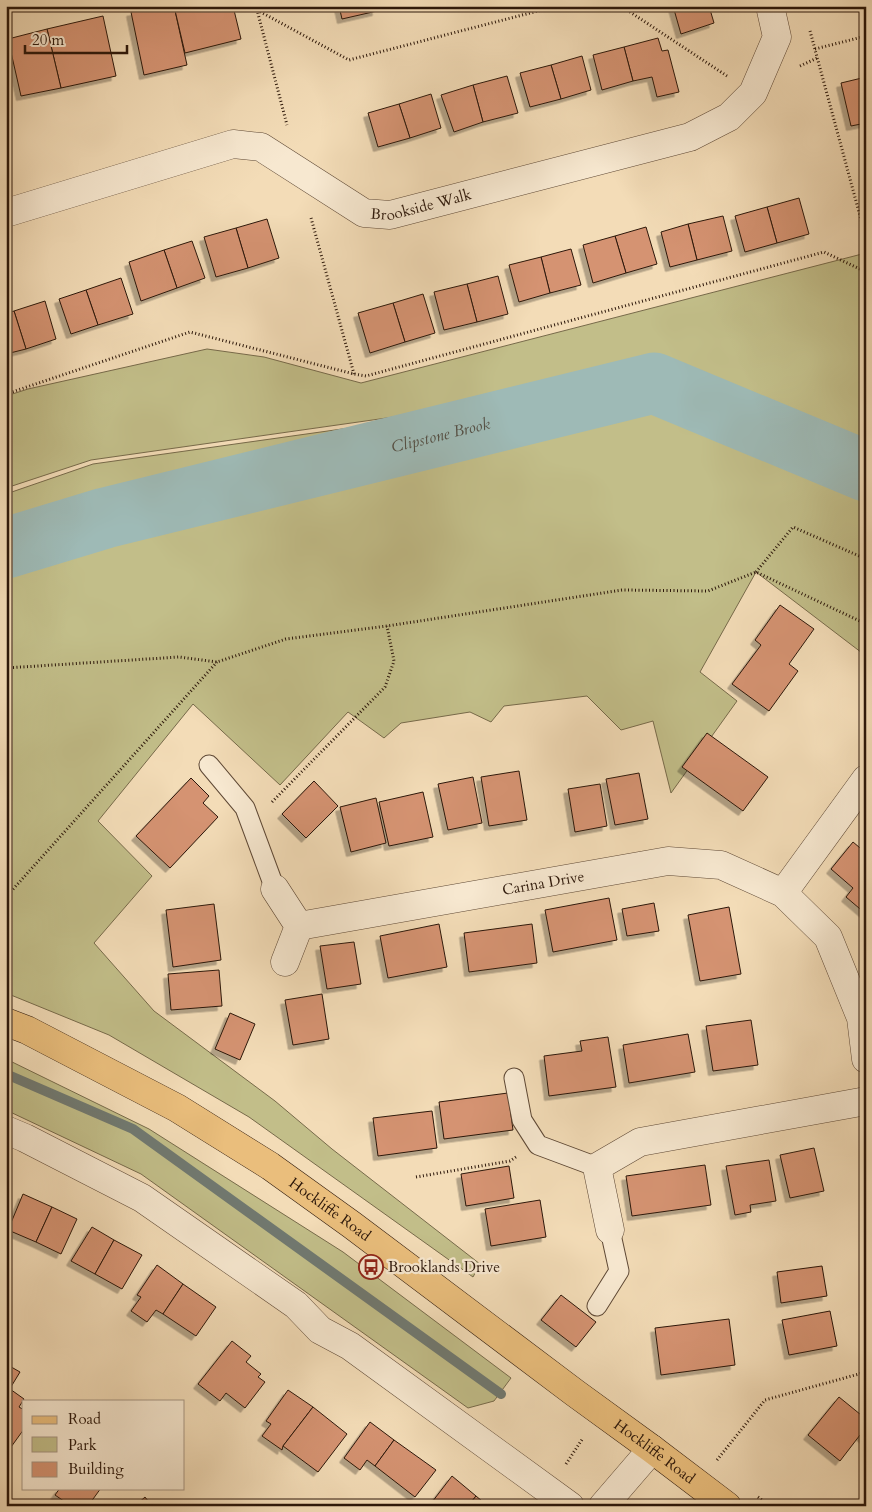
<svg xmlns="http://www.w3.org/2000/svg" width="872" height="1512" viewBox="0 0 872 1512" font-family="Cardo,serif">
  <defs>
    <filter id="shadow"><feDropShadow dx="-4.5" dy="4.5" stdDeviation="0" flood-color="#0004"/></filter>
  </defs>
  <rect width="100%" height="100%" fill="#f3dcb7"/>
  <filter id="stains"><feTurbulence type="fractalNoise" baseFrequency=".004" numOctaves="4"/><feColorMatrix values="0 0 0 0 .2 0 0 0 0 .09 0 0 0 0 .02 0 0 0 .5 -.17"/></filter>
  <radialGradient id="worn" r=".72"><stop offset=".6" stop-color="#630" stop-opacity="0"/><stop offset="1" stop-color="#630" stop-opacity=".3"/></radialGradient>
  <g fill="#c2be89" stroke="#776a4a">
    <path d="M862 254 866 257V469L654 380 91 460 6 488V396L28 389 207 349 264 357 361 383Z"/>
    <path d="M655 385 866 474V656L756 572 700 672 737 701 671 793 653 721 621 730 587 696 504 706 491 722 470 712 401 723 384 738 348 712 280 785 193 704 98 821 152 876 94 943 154 1011 275 1101 332 1149 480 1264 473 1277 249 1117 109 1035 6 993V494L93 464Z"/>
    <path d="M6 1059 149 1129 343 1252 511 1378 494 1401 468 1408 141 1174 6 1110Z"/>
  </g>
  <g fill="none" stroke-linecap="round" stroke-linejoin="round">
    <path stroke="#707971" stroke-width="10" d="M6 1074 133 1129 501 1394"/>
    <path stroke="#9ebab6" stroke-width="61" id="s1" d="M6 548 105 518 654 383 866 471"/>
  </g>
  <g fill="#d59372" stroke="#2c170a" filter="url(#shadow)">
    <path d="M156 6H174L187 65 144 75 131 12Z"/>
    <path d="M174 6H233L241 39 185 53Z"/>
    <path d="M339 6H376L377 11 342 19Z"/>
    <path d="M673 6H709L714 23 681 34Z"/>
    <path d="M103 16 116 76 61 88 47 29Z"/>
    <path d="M47 29 61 88 21 96 8 39Z"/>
    <path d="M658 38 662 51 668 50 679 92 657 97 652 77 633 81 624 47Z"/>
    <path d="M624 47 633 81 602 90 593 55Z"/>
    <path d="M582 56 591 90 561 99 551 65Z"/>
    <path d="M551 65 561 99 530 107 520 73Z"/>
    <path d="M507 76 518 113 483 122 473 85Z"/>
    <path d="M866 77V123L851 126 841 83Z"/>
    <path d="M473 85 483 122 454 132 441 95Z"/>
    <path d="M431 94 441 128 410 138 399 104Z"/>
    <path d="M399 104 410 138 378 147 368 113Z"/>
    <path d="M799 198 809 234 777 243 767 207Z"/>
    <path d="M767 207 777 243 745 252 735 216Z"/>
    <path d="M723 216 732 251 697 260 688 224Z"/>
    <path d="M267 219 279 258 248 268 236 228Z"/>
    <path d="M688 224 697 260 670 267 661 232Z"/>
    <path d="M646 227 657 264 626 273 615 236Z"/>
    <path d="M236 228 248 268 216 277 204 237Z"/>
    <path d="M615 236 626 273 593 283 583 245Z"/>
    <path d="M192 241 205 278 177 288 164 250Z"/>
    <path d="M571 249 581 285 550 293 541 257Z"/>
    <path d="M164 250 177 288 141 301 129 262Z"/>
    <path d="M541 257 550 293 519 302 509 265Z"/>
    <path d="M498 276 508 314 477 322 467 284Z"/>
    <path d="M121 278 133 314 98 325 86 290Z"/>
    <path d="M467 284 477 322 444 330 434 292Z"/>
    <path d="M86 290 98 325 71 334 59 299Z"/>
    <path d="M423 294 435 333 405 342 393 303Z"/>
    <path d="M45 301 56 339 26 349 14 311Z"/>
    <path d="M393 303 405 342 370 353 358 313Z"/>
    <path d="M14 311 26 349 6 354V314Z"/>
    <path d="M780 605 814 629 789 664 798 671 769 711 732 684 761 645 755 640Z"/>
    <path d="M707 733 768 777 743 811 682 767Z"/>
    <path d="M519 771 527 820 489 826 481 777Z"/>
    <path d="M639 773 648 819 615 825 606 779Z"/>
    <path d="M473 777 482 823 448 830 438 784Z"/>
    <path d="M191 778 209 796 203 803 218 817 170 868 136 836Z"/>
    <path d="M314 781 338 806 306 838 282 814Z"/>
    <path d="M600 784 607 826 575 832 568 789Z"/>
    <path d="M423 792 433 837 389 846 379 802Z"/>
    <path d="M376 798 386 843 351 852 340 807Z"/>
    <path d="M853 842 866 853V914L846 897 853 888 831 869Z"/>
    <path d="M609 898 617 940 553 952 545 910Z"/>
    <path d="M654 903 659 931 627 936 622 909Z"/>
    <path d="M214 904 221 960 173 967 166 910Z"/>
    <path d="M729 907 741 974 700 981 688 915Z"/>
    <path d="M439 924 447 967 388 978 380 936Z"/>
    <path d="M532 924 537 963 469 972 464 933Z"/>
    <path d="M354 942 361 984 327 989 320 946Z"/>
    <path d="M219 970 222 1006 171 1010 168 974Z"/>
    <path d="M322 994 329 1039 293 1045 285 1000Z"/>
    <path d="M230 1013 255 1024 240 1060 215 1049Z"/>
    <path d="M751 1020 758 1065 713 1071 706 1026Z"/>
    <path d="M688 1034 695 1072 629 1083 623 1045Z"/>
    <path d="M608 1037 616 1087 549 1096 544 1056 582 1051 580 1041Z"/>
    <path d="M508 1093 513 1130 444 1139 439 1102Z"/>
    <path d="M432 1111 437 1148 378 1156 373 1118Z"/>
    <path d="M814 1148 824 1191 790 1198 780 1155Z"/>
    <path d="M769 1160 776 1201 750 1205 751 1212 735 1215 726 1166Z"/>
    <path d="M705 1165 711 1205 632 1216 626 1176Z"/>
    <path d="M509 1166 514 1198 466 1206 461 1174Z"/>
    <path d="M23 1194 52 1207 36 1242 8 1230Z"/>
    <path d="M540 1200 546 1237 491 1246 485 1209Z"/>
    <path d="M52 1207 77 1219 61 1254 36 1242Z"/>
    <path d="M92 1227 114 1240 95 1274 71 1261Z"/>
    <path d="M114 1240 142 1255 122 1289 95 1274Z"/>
    <path d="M157 1265 183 1284 163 1314 156 1310 147 1322 131 1311 141 1297 137 1295Z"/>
    <path d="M822 1266 827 1296 781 1303 777 1272Z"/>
    <path d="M183 1284 216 1307 196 1336 163 1314Z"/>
    <path d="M561 1295 596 1322 576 1347 541 1320Z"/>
    <path d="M830 1311 837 1346 789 1355 782 1320Z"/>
    <path d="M729 1319 735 1365 661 1375 655 1328Z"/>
    <path d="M232 1341 251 1356 246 1362 261 1374 258 1377 265 1382 245 1408 226 1393 220 1401 198 1384Z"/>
    <path d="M6 1364 20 1372 6 1395Z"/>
    <path d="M10 1389 24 1399 19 1407 24 1410V1429L6 1454V1395Z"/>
    <path d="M288 1390 313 1407 283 1446 282 1450 262 1436 271 1424 266 1421Z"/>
    <path d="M839 1397 866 1419V1440L860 1435 840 1461 808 1435Z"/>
    <path d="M313 1407 347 1434 318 1472 283 1446Z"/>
    <path d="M370 1422 394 1440 375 1466 367 1460 360 1470 344 1458Z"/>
    <path d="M394 1440 436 1470 415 1497 375 1466Z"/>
    <path d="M452 1476 476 1496 468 1506H429Z"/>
    <path d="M60 1488H101L88 1506H71L55 1495Z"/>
    <path d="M476 1496 488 1506H468Z"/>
    <path d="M145 1497 152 1506H135Z"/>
  </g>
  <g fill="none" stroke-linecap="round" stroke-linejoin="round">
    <defs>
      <g id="service">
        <path d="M209 765 245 808 275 889"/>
        <path d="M514 1078 522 1120 538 1145 597 1167"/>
        <path d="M597 1306 619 1271 610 1230"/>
      </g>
      <g id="minor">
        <path id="s2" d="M6 213 233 144 261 147 364 213 390 215 690 137 729 117 753 93 777 37 770 6"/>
        <path d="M275 889 299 926 285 962"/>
        <path d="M783 893 866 779"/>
        <path id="s3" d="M299 926 668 861 721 865 783 893 828 937 861 1018 866 1059"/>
        <path d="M6 1130 25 1138 142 1198 296 1305 320 1330 350 1346 570 1506"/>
        <path d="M610 1230 597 1167 640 1142 866 1101"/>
      </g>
      <path id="tertiary" d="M603 1506 652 1449"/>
      <g id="primary">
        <path id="s4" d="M6 1022 27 1030 177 1108 270 1166 352 1225 575 1393 652 1449 727 1506"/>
      </g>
    </defs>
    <use href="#service" stroke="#5e4835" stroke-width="21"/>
    <use href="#minor" stroke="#5e4835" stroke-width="29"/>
    <use href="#tertiary" stroke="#5e4835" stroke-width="29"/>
    <use href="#primary" stroke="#2c170a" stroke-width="29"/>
    <g stroke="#2c170a" stroke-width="3" stroke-dasharray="1 2.5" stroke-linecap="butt">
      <path d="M256 6 287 125"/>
      <path d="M621 6 727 76"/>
      <path d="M257 10 349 60 557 6"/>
      <path d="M810 31 866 238"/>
      <path d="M815 49 866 36"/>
      <path d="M800 66 817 58"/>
      <path d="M311 218 354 374"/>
      <path d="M6 394 190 332 354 374 366 376 824 252 866 272"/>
      <path d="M756 572 793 527 866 559"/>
      <path d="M6 668 179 657 217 662 286 639 387 626 622 590 708 591 756 572 866 624"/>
      <path d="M272 802 385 687 394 661 387 626"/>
      <path d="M6 897 217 662"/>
      <path d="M416 1177 510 1161 516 1157"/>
      <path d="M717 1460 765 1400 866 1372"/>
      <path d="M566 1464 583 1438"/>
      <path d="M758 1497 770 1506"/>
    </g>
    <use href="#service" stroke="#f7e8d0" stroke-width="19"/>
    <use href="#minor" stroke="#f7e8d0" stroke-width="28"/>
    <use href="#tertiary" stroke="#f7e8d0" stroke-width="28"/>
    <use href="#primary" stroke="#eabe7c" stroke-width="28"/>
  </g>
  <defs>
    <symbol id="bus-ring" viewBox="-11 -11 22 22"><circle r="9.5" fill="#f7e8d0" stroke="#8f2418" stroke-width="1.5"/><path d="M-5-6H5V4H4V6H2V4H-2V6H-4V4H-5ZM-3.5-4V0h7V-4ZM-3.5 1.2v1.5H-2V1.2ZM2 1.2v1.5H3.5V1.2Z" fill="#8f2418"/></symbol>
  </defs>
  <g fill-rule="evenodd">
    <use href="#bus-ring" x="357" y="1253" width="28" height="28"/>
  </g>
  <g text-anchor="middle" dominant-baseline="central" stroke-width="4.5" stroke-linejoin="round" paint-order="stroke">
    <g font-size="15" fill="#2c170a" stroke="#f7e8d0">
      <text stroke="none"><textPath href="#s2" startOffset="446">Brookside Walk</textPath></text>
      <text stroke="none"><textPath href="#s3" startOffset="248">Carina Drive</textPath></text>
      <text stroke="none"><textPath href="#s4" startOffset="375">Hockliffe Road</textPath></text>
      <text stroke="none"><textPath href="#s4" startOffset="780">Hockliffe Road</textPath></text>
    </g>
    <g font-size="15" fill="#2c170a" stroke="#f7e8d0" text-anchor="start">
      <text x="388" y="1267">Brooklands Drive</text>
    </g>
    <g font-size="16" font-style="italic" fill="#545046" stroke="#f7e8d0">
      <text stroke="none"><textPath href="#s1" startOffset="449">Clipstone Brook</textPath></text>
    </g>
  </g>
  <rect width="872" height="1512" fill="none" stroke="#f3dcb7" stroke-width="25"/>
  <rect x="8" y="8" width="857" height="1497" fill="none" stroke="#2c170a" stroke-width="2.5"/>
  <rect x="12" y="12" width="847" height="1487" fill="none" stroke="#2c170a"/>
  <rect x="22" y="1400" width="162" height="90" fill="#f7e8d0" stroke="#a69481"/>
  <rect x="32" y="1416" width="25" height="8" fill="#eabe7c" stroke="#a69481"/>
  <text x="68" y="1424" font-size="15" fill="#2c170a">Road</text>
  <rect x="32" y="1437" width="25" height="15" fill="#c2be89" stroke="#a69481"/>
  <text x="68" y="1450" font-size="15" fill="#2c170a">Park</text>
  <rect x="32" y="1462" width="25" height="15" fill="#d59372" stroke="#a69481"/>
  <text x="68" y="1474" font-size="15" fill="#2c170a">Building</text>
  <path d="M25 45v8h102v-8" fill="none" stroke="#2c170a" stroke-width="2.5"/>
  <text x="32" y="45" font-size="15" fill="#2c170a" stroke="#f7e8d0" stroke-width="4" paint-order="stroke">20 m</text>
  <rect width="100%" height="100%" filter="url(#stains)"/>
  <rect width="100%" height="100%" fill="url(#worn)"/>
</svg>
